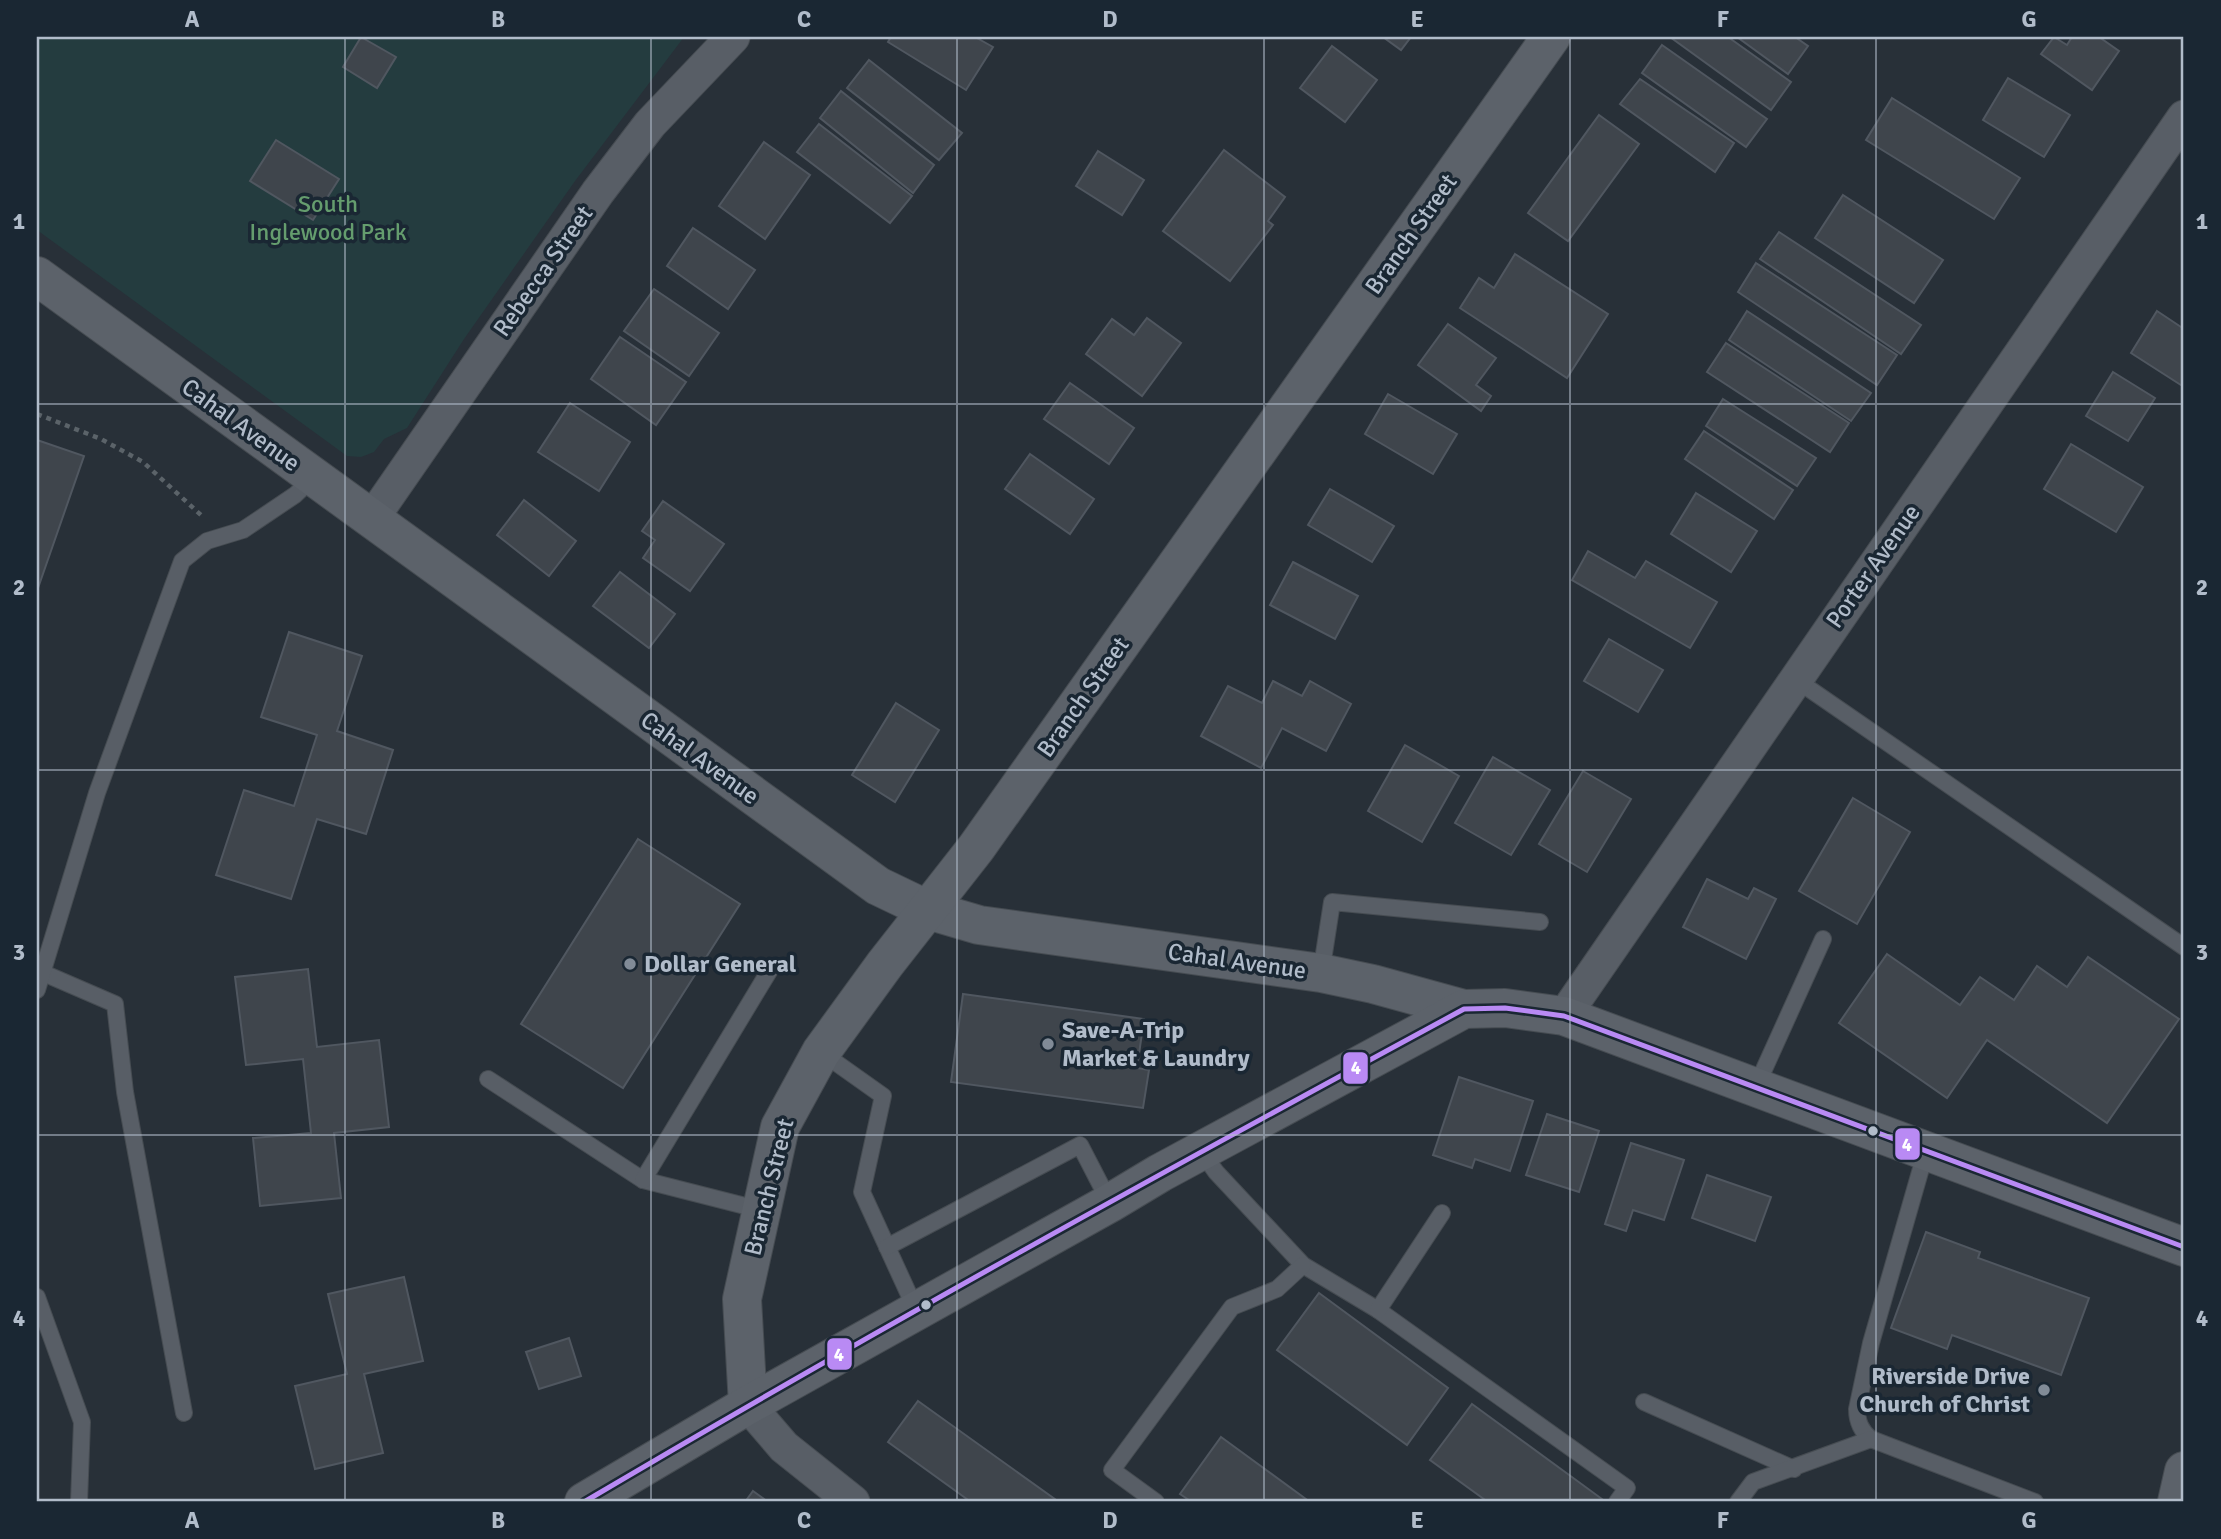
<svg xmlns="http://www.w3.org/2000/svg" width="2221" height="1539" viewBox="0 0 2221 1539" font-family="Signika,sans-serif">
  <rect width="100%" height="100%" fill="#283038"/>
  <path fill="#243c3f" d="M37 37H684L575 181 464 339 407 428 384 439 374 452 361 457 347 456 37 230Z"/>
  <g fill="#3f454c" stroke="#505760" stroke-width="2">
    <path d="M361 37 396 57 377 88 343 67Z"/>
    <path d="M891 37H975L993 47 966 90 888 42Z"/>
    <path d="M1383 37H1411L1401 50Z"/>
    <path d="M1670 37H1728L1791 82 1771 110Z"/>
    <path d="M1737 37H1795L1808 46 1788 74Z"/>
    <path d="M2054 37 2067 45 2072 37H2099L2119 51 2092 90 2041 54Z"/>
    <path d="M1662 45 1767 119 1746 147 1642 73Z"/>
    <path d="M1332 46 1377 80 1345 122 1300 88Z"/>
    <path d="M869 60 962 133 939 160 847 88Z"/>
    <path d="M2008 78 2070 115 2044 157 1983 120Z"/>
    <path d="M1640 79 1734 143 1715 172 1620 104Z"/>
    <path d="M841 91 934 165 913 193 820 118Z"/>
    <path d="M1892 98 2020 178 1994 219 1866 140Z"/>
    <path d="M1599 115 1639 144 1568 241 1528 213Z"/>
    <path d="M819 124 912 196 890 223 797 152Z"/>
    <path d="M276 140 339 179 313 220 250 181Z"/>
    <path d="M764 142 810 175 765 239 719 206Z"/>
    <path d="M1224 150 1285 197 1268 221 1273 225 1230 281 1163 231Z"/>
    <path d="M1098 151 1144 180 1122 215 1076 186Z"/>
    <path d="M1843 195 1943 260 1914 303 1815 238Z"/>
    <path d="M693 228 755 270 728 309 667 266Z"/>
    <path d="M1779 232 1921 325 1901 354 1760 259Z"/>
    <path d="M1515 254 1608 314 1567 378 1460 308 1479 278 1494 288Z"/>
    <path d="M1756 263 1897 355 1877 385 1738 292Z"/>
    <path d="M654 289 719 333 689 376 624 331Z"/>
    <path d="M1747 311 1871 393 1851 421 1729 340Z"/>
    <path d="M2157 311 2184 329V387L2131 353Z"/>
    <path d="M1147 318 1181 343 1142 396 1086 354 1112 319 1134 335Z"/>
    <path d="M1448 324 1496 358 1476 385 1491 396 1481 411 1418 365Z"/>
    <path d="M620 337 686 382 656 425 591 379Z"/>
    <path d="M1726 343 1849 423 1830 452 1707 372Z"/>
    <path d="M2113 372 2155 398 2128 441 2086 416Z"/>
    <path d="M1070 383 1134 428 1109 464 1044 419Z"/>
    <path d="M1388 394 1457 434 1433 474 1365 434Z"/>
    <path d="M1723 399 1816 458 1797 486 1706 426Z"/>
    <path d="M570 403 630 442 599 491 538 452Z"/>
    <path d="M1704 431 1793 490 1774 519 1685 459Z"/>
    <path d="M37 440 84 456 37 591Z"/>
    <path d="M2071 444 2143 487 2116 532 2044 489Z"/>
    <path d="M1030 454 1094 499 1070 534 1005 489Z"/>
    <path d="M1330 489 1394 526 1372 562 1308 525Z"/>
    <path d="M1696 493 1757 531 1731 572 1671 534Z"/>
    <path d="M524 500 576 541 549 576 497 535Z"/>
    <path d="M663 501 724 544 690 591 643 558 655 540 642 531Z"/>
    <path d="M1588 551 1635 578 1646 561 1717 602 1690 648 1572 580Z"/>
    <path d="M1293 562 1358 596 1335 639 1270 605Z"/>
    <path d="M620 572 675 614 649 648 593 606Z"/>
    <path d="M289 632 362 656 337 731 393 750 366 834 317 819 291 899 216 875 244 790 294 806 317 735 261 717Z"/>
    <path d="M1609 639 1663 670 1638 712 1584 681Z"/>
    <path d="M1273 681 1302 696 1310 681 1351 704 1326 751 1282 728 1261 768 1201 736 1228 686 1262 703Z"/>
    <path d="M896 703 939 730 895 802 852 775Z"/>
    <path d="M1405 745 1459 776 1422 842 1368 811Z"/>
    <path d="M1493 757 1550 790 1511 855 1455 823Z"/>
    <path d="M1583 771 1631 799 1587 872 1539 844Z"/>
    <path d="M1853 798 1910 832 1857 924 1799 891Z"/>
    <path d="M638 839 740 904 623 1088 521 1024Z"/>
    <path d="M1707 879 1748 899 1754 888 1776 899 1746 959 1683 927Z"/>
    <path d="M1887 954 1960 1005 1980 977 2014 1000 2037 966 2067 987 2088 957 2179 1019 2107 1123 1987 1040 1947 1098 1839 1023Z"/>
    <path d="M308 969 317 1047 379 1040 389 1127 334 1133 341 1198 260 1206 253 1138 311 1133 303 1059 246 1065 235 977Z"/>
    <path d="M963 994 1144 1019 1137 1068 1149 1070 1143 1108 951 1082Z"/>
    <path d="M1459 1077 1533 1101 1510 1171 1475 1159 1472 1168 1433 1155Z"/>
    <path d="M1547 1114 1599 1131 1579 1192 1526 1175Z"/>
    <path d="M1631 1143 1684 1160 1664 1220 1633 1210 1626 1231 1605 1224Z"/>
    <path d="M1707 1175 1771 1197 1755 1241 1692 1218Z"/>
    <path d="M1926 1232 1980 1252 1978 1258 2089 1298 2061 1375 1952 1335 1947 1349 1891 1328Z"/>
    <path d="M404 1277 423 1361 364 1374 383 1453 315 1469 295 1386 347 1374 328 1294Z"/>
    <path d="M1319 1293 1448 1388 1407 1445 1277 1350Z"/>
    <path d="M569 1338 581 1376 539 1389 526 1352Z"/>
    <path d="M918 1401 1059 1502H971L888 1442Z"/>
    <path d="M1472 1404 1602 1499 1599 1502H1488L1430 1460Z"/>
    <path d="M1221 1437 1310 1502H1192L1180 1494Z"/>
    <path d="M753 1491 768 1502H745Z"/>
  </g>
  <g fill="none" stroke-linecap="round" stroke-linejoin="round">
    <defs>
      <g id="lane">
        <path d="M1795 679 2184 947"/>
        <path d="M41 972 115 1004 125 1092 184 1413"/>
        <path d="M1321 973 1332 902 1540 922"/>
        <path d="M37 990 97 793 182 561 207 541 243 530 295 495 313 478"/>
        <path d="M821 1052 883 1096 862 1192 916 1310"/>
        <path d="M488 1079 643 1180 761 1210"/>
        <path d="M1756 1087 1823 939"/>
        <path d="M1201 1151 1216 1172 1303 1265 1378 1310 1627 1488 1617 1502"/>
        <path d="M1926 1151 1871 1343 1857 1409C1857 1422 1861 1431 1871 1439L2035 1502"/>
        <path d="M643 1180 771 968"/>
        <path d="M887 1247 1080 1145 1110 1203"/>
        <path d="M37 1297 82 1422 79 1502"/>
        <path d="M1378 1310 1442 1213"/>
        <path d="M1644 1402 1794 1469"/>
        <path d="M1156 1502 1112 1470 1232 1307 1277 1289 1303 1265"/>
        <path d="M1738 1502 1753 1482 1871 1439"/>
      </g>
      <g id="street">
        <path d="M371 520 598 192 650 124 733 37"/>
        <path d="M1564 1016 2184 117"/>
        <path d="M748 1405 784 1447 853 1502"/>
      </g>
      <g id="secondary">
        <path d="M37 276 878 886 928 910 979 925 1321 973 1373 984 1464 1009"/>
        <path d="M748 1405 742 1299 780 1127 821 1052 885 964 976 848 1551 37"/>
        <path d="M584 1502 748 1405 1110 1203 1160 1173 1464 1009 1505 1008 1564 1016 2184 1247"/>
        <path d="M2177 1502 2184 1471"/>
      </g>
    </defs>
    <use href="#lane" stroke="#464c52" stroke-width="18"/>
    <use href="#street" stroke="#464c52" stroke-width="35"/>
    <use href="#secondary" stroke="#464c52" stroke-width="40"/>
    <path stroke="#5b6369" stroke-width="4.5" stroke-dasharray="5 5" stroke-linecap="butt" d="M37 414 101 439 143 462 202 516"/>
    <use href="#lane" stroke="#585e66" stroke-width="16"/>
    <use href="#street" stroke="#585e66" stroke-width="33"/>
    <use href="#secondary" stroke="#5c626a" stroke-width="38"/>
    <defs>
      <path id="bus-1" d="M584 1502C873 1331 1168 1169 1464 1009L1505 1008 1564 1016 2184 1247"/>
    </defs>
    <use href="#bus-1" stroke="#1a2733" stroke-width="10"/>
    <use href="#bus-1" stroke="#b98af4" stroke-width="5"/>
  </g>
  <path fill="none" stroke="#b1bcca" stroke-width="2" stroke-opacity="0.55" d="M345 37V1502M651 37V1502M957 37V1502M1264 37V1502M1570 37V1502M1876 37V1502M37 404H2184M37 770H2184M37 1135H2184"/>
  <g fill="#818b97" stroke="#1a2733" stroke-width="2.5">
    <circle cx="630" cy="964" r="7"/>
    <circle cx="1048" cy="1044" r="7"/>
    <circle cx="2044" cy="1390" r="7"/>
  </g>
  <g fill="#b1bcca" stroke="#1a2733" stroke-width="2.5">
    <circle cx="1873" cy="1131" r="6"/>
    <circle cx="926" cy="1305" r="6"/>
  </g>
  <g text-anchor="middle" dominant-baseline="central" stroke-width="7" stroke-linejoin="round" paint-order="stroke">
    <g font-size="24" fill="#659d6e" stroke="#1a2733">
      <text x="328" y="204">South<tspan x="328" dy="28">Inglewood Park</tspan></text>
    </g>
    <g font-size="24" fill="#b1bcca" stroke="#1a2733">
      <text transform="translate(1411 234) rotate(-55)">Branch Street</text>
      <text transform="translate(543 271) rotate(-55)">Rebecca Street</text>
      <text transform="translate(241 425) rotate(36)">Cahal Avenue</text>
      <text transform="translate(1873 566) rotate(-55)">Porter Avenue</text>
      <text transform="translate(1083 697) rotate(-55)">Branch Street</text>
      <text transform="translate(700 758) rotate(36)">Cahal Avenue</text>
      <text transform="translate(1237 961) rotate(8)">Cahal Avenue</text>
      <text transform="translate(769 1187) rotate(-76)">Branch Street</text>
    </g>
    <g font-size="24" font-weight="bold" fill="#b1bcca" stroke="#1a2733" text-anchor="start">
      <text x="644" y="964">Dollar General</text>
      <text x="1062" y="1030">Save-A-Trip<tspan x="1062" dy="28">Market &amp; Laundry</tspan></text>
      <text x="2030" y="1376" text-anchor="end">Riverside Drive<tspan x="2030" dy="28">Church of Christ</tspan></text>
    </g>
  </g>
  <g stroke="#1a2733" stroke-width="2.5">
    <rect x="1342" y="1051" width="27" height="34" rx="7" fill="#b98af4"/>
    <rect x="1894" y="1127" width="27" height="34" rx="7" fill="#b98af4"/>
    <rect x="826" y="1337" width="27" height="34" rx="7" fill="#b98af4"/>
  </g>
  <g font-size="19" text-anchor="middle" font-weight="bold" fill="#fff">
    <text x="1356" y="1074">4</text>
    <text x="1907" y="1151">4</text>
    <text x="839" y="1361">4</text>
  </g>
  <rect width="2221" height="1539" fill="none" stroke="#1a2733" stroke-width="77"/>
  <rect x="38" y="38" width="2144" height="1462" fill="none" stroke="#b1bcca" stroke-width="2.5"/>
  <g font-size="23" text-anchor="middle" font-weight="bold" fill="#b1bcca">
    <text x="192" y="27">A</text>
    <text x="498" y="27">B</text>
    <text x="804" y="27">C</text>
    <text x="1110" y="27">D</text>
    <text x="1417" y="27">E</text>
    <text x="1723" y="27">F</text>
    <text x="2029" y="27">G</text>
    <text x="19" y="229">1</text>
    <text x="2202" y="229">1</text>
    <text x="19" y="595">2</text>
    <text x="2202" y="595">2</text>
    <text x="19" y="960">3</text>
    <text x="2202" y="960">3</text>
    <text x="19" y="1326">4</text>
    <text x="2202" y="1326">4</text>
    <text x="192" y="1528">A</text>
    <text x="498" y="1528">B</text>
    <text x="804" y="1528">C</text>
    <text x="1110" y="1528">D</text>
    <text x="1417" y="1528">E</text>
    <text x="1723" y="1528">F</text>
    <text x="2029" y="1528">G</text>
  </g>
</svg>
